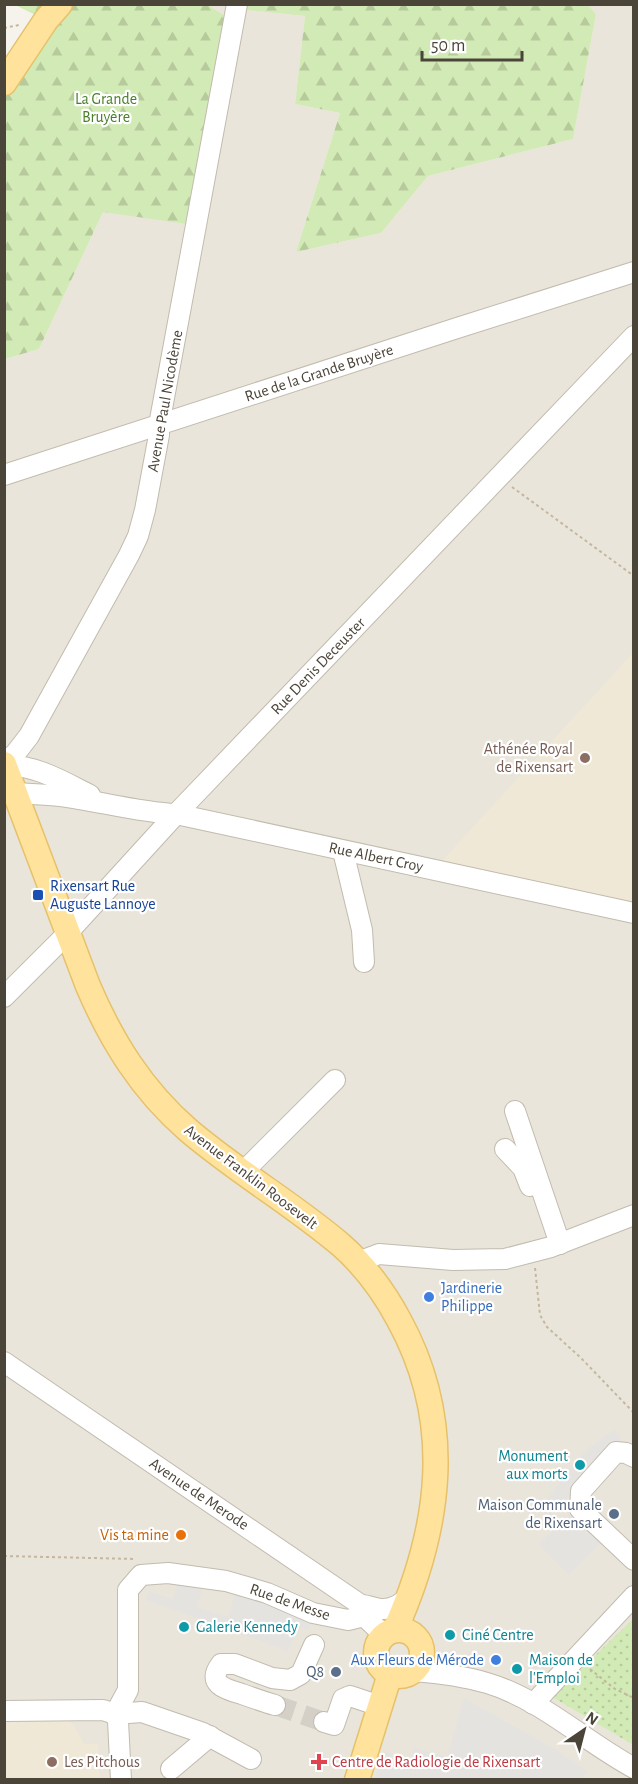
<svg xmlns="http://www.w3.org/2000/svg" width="638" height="1784" viewBox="0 0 638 1784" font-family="'Alegreya Sans',sans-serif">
  <defs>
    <pattern id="grass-dots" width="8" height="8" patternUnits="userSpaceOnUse" patternTransform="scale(1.5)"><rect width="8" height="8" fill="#d2eab5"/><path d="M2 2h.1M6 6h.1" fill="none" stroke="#b6ca9c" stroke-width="1.8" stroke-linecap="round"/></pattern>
    <pattern id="forest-firs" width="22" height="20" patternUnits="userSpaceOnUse" patternTransform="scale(1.5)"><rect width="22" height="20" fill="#d2eab5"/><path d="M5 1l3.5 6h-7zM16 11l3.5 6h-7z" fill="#b6ca9c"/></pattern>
  </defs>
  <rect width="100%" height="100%" fill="#f6f3ec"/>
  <path fill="#eae5da" d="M208 5H237V9L305 16 295 104 340 113 296 252 381 233 428 176 573 139 596 14 588 5H633L634 1619 552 1697 633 1745V1779L5 1780V359L39 349 103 212 227 17Z"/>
  <g fill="#efe8d6">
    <path d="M633 653V902L441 862Z"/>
    <path d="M66 1718 73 1724 84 1744H98L100 1779H5L4 1719Z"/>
  </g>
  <path fill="url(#grass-dots)" d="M633 1619V1745L552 1697Z"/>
  <g fill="url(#forest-firs)">
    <path d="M237 4 588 5 596 14 573 139 428 176 381 233 296 252 340 113 295 104 305 16 236 9Z"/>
    <path d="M15 5H208L227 17 187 224 103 212 39 349 5 359V83L46 20Z"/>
  </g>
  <g fill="#e5e3e0">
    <path d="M614 1430 621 1438 548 1518 540 1510 571 1467 589 1448Z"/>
    <path d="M572 1511 603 1541 569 1575 539 1544Z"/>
    <path d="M179 1580 204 1585 197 1607 228 1617 237 1588 313 1616 308 1631 298 1627 288 1651 146 1600 149 1591 173 1599Z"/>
    <path d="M464 1698 558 1751 589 1772 579 1780 375 1779 385 1752 410 1761 414 1748 447 1757Z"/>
  </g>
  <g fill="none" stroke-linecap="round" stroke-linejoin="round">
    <path stroke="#d4d0c8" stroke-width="20" stroke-dasharray="20 10" stroke-linecap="butt" d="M275 1705 324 1722"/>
    <defs>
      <g id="minor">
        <path d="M4 475 454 329 634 272"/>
        <path d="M5 765 7 760 15 754 29 736 129 555 138 536 145 510 159 435V425L237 4"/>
        <path d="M4 766C35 764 64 782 90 795"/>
        <path d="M4 792C23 794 42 794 60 796 99 801 137 812 176 814L634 913"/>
        <path d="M343 851 362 930 364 962"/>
        <path d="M4 997 62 939 176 814 634 336"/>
        <path d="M515 1111 560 1244"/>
        <path d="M505 1149 523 1168 530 1186"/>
        <path d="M243 1172 335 1080"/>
        <path d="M358 1262 379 1254 453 1260 505 1259 551 1247 634 1215"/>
        <path d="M4 1362 361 1605 364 1616 384 1635"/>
        <path d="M634 1457 626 1453 616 1452 581 1491 580 1509 634 1560"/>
        <path d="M361 1605C368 1605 373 1608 380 1609 393 1610 402 1603 411 1595"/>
        <path d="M414 1671C439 1673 463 1676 487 1683 541 1699 584 1741 634 1768"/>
        <path d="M533 1704 634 1596"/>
        <path d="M275 1705C264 1702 253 1698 242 1694 225 1689 206 1684 221 1664H235L272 1678 290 1680 301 1674 314 1645"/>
        <path d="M4 1711 103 1710 115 1714 142 1712 203 1733 251 1759"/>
        <path d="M115 1714 128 1690V1590L141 1575 168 1573 226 1581 267 1593 313 1613 348 1620 364 1616"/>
        <path d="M115 1714 118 1721 121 1780"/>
        <path d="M324 1722 334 1725 343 1699 350 1696 380 1706"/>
        <path d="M171 1769 210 1736"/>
      </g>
      <g id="major">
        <path d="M4 83 46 20 60 4"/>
        <path d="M4 764 88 986C112 1042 142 1090 188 1130 237 1172 293 1204 341 1245 365 1266 384 1292 399 1320 455 1422 441 1527 395 1630"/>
        <circle cx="399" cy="1653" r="23"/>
        <path d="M357 1780 390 1674"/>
      </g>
    </defs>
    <use href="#minor" stroke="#c2bbae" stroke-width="22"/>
    <use href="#major" stroke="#e6c16a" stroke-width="27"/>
    <g stroke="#c4b79f" stroke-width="2" stroke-dasharray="3 3" stroke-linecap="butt">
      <path d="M4 28 19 25"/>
      <path d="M512 487 634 576"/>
      <path d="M535 1268 540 1315 547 1327 581 1358 634 1413"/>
      <path d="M4 1556 136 1559"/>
      <path d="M590 1669 615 1689 634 1698"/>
    </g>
    <use href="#minor" stroke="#fff" stroke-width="20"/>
    <use href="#major" stroke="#ffe39c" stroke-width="24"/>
  </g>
  <g fill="#8d6e63" stroke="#fff" stroke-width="2">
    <circle cx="585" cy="758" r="6"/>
    <circle cx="52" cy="1762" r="6"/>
  </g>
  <rect fill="#1a4fb4" stroke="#fff" stroke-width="2" x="32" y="889" width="12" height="12" rx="3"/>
  <g fill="#3f7fe0" stroke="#fff" stroke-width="2">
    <circle cx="429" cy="1297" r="6"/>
    <circle cx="496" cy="1660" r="6"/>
  </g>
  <g fill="#0f9aa8" stroke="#fff" stroke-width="2">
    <circle cx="580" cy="1465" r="6"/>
    <circle cx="184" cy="1627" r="6"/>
    <circle cx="450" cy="1635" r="6"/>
    <circle cx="517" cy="1669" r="6"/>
  </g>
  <g fill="#5c6f8a" stroke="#fff" stroke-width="2">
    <circle cx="614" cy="1514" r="6"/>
    <circle cx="336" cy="1672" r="6"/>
  </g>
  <circle fill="#e8710a" stroke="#fff" stroke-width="2" cx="181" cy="1535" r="6"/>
  <path fill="#e0444e" stroke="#fff" stroke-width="2" d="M316 1753h6v6h6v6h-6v6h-6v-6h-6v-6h6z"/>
  <g text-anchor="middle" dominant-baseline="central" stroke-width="4.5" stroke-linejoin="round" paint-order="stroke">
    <g font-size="16" fill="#4a7f2a" stroke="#fff">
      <text x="106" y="99">La Grande<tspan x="106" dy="18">Bruyère</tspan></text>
    </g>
    <g font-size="16" fill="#4b4439" stroke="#fff">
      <text transform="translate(319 373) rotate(-18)">Rue de la Grande Bruyère</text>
      <text transform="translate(165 401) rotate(-80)">Avenue Paul Nicodème</text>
      <text transform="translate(318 666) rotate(-46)">Rue Denis Deceuster</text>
      <text transform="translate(376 857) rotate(12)">Rue Albert Croy</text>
      <text transform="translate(251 1177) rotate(37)">Avenue Franklin Roosevelt</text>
      <text transform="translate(199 1494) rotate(34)">Avenue de Merode</text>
      <text transform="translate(290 1602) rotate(19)">Rue de Messe</text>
    </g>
    <g font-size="16" fill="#785e54" stroke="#fff" text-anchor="end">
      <text x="573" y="749">Athénée Royal<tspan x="573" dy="18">de Rixensart</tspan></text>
      <text x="64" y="1762" text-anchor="start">Les Pitchous</text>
    </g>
    <g font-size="16" fill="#164399" stroke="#fff" text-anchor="start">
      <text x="50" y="886">Rixensart Rue<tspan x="50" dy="18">Auguste Lannoye</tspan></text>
    </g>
    <g font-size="16" fill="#366cbe" stroke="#fff" text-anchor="start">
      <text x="441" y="1288">Jardinerie<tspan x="441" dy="18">Philippe</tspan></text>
      <text x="484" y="1660" text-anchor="end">Aux Fleurs de Mérode</text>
    </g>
    <g font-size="16" fill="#0d838f" stroke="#fff" text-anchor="start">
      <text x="568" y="1456" text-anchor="end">Monument<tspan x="568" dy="18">aux morts</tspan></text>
      <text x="196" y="1627">Galerie Kennedy</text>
      <text x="462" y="1635">Ciné Centre</text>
      <text x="529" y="1660">Maison de<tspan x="529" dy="18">l'Emploi</tspan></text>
    </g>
    <g font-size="16" fill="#4e5e75" stroke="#fff" text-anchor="end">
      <text x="602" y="1505">Maison Communale<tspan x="602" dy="18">de Rixensart</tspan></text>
      <text x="324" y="1672">Q8</text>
    </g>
    <g font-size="16" fill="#c56008" stroke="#fff" text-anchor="end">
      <text x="169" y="1535">Vis ta mine</text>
    </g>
    <g font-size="16" fill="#be3a42" stroke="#fff" text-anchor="start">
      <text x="332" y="1762">Centre de Radiologie de Rixensart</text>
    </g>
  </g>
  <rect width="638" height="1784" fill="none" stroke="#4b4439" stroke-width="12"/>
  <g transform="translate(584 1730) rotate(35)" stroke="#ffffff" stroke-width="4.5" paint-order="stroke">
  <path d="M0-4.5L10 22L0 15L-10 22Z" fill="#4b4439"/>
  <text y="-9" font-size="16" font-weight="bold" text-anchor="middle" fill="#4b4439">N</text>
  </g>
  <path d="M422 51v9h100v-9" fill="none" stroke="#4b4439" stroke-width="3"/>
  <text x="431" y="51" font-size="18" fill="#4b4439" stroke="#ffffff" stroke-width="4.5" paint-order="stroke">50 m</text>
</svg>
